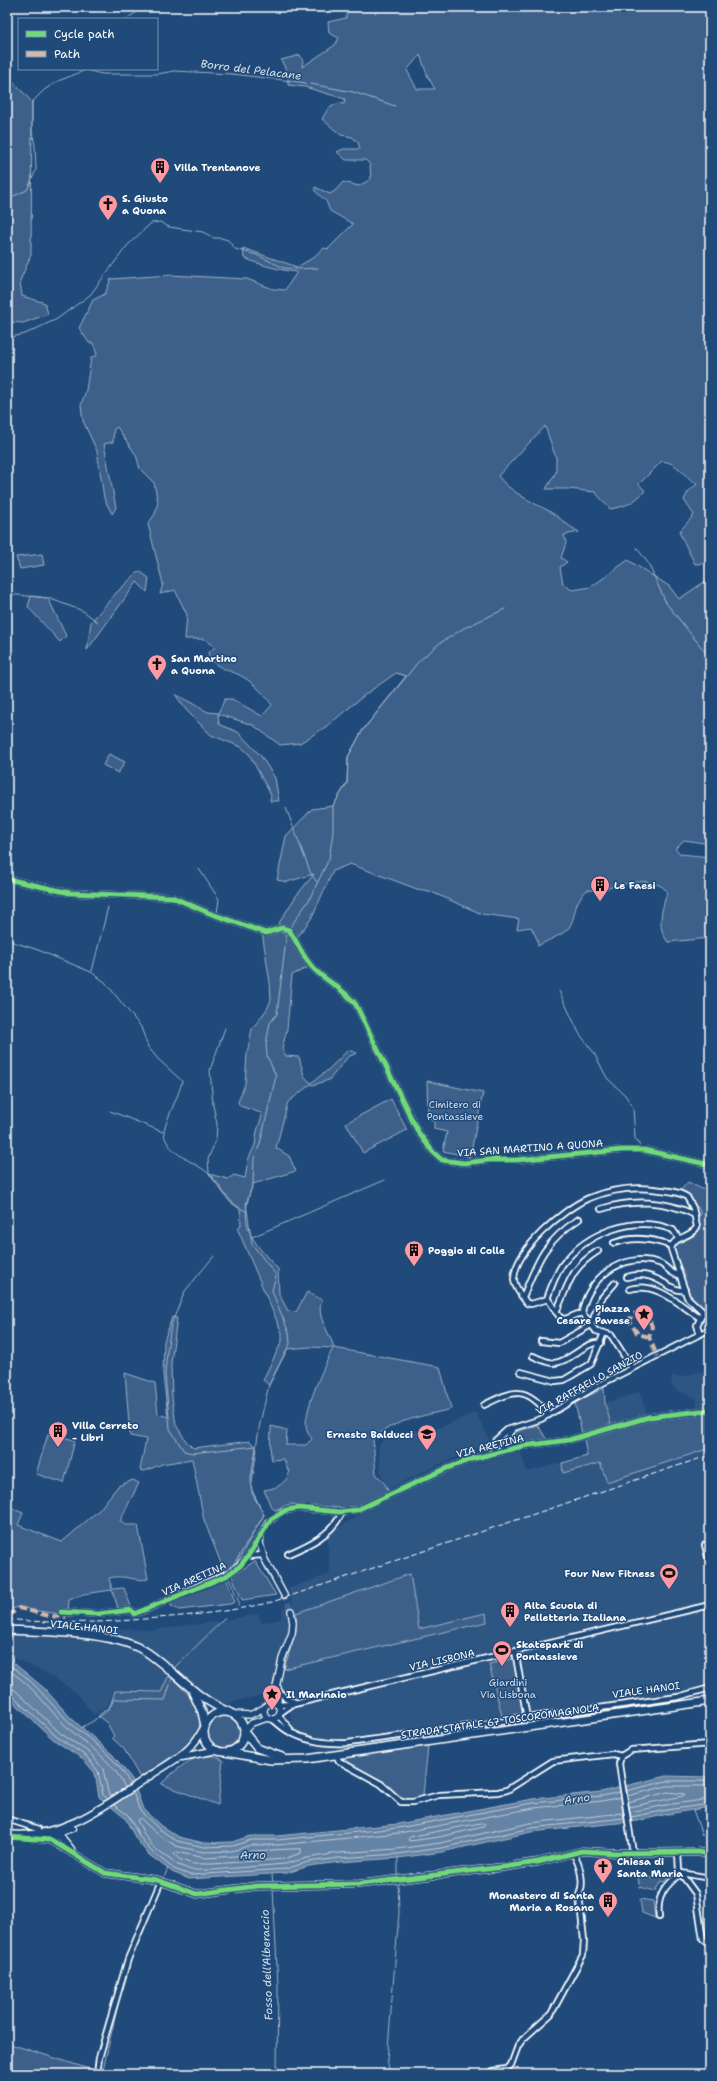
<svg xmlns="http://www.w3.org/2000/svg" width="717" height="2081" viewBox="0 0 717 2081" font-family="'Shantell Sans',sans-serif">
  <rect width="100%" height="100%" fill="#1f4a7a"/>
  <filter id="ink" filterUnits="userSpaceOnUse"><feTurbulence type="fractalNoise" baseFrequency=".025" numOctaves="2"/><feDisplacementMap in="SourceGraphic" scale="8" xChannelSelector="R" yChannelSelector="G"/><feConvolveMatrix kernelMatrix="1 2 1 2 8 2 1 2 1" color-interpolation-filters="sRGB"/></filter>
  <g filter="url(#ink)">
    <g fill="#2e5683">
      <path d="M703 1371 710 1372V1531L704 1533 710 1555V1699L328 1753 295 1739 290 1712 282 1699 270 1693 224 1704 206 1696 172 1667 161 1692 113 1691 108 1705 94 1715 76 1692 44 1672 7 1655V1625L153 1630 221 1621 258 1614 262 1623 281 1619 283 1608 293 1605 288 1589 330 1574 327 1535 361 1514 448 1471 521 1452 527 1472 587 1456 611 1425 605 1403 640 1392 647 1415 697 1410V1399L676 1390 671 1384 672 1376 681 1377Z"/>
      <path d="M476 1412 489 1439V1443L487 1445 439 1464 388 1489 381 1474 378 1447 386 1435 436 1429Z"/>
    </g>
    <g fill="#3c618b" stroke="#9eb0c5" fill-rule="evenodd">
      <path d="M347 7H710V563L695 564 679 532 694 515 684 500 688 492 697 484C682 475 679 463 662 461L639 484 645 491C632 504 627 506 610 509L595 492 568 489H546L556 472V458L545 426 498 476C510 492 532 502 549 511 559 517 568 526 579 532L564 535 566 543 561 558 567 562 560 567 563 584 572 590 591 587 628 560 669 586 679 599 710 578V844L684 840 675 849 681 854 710 857V938L668 942C655 926 663 909 667 891 646 869 610 893 587 890 572 905 578 910 570 926 565 935 547 940 538 946L537 939 531 927 517 929 519 919 482 914 429 891 417 889 350 864 333 871 311 919 296 939 311 966 292 975 287 1029 282 1049 286 1056 299 1057 304 1076 311 1083 328 1070 348 1050 357 1053 348 1057 329 1080 313 1085 311 1084 288 1102 276 1148 289 1156 296 1171 253 1184C237 1225 251 1240 278 1269L279 1294 288 1311 296 1312 307 1292 322 1300C315 1316 330 1332 334 1348L440 1367 451 1409C425 1416 392 1420 373 1439L376 1474 385 1484 389 1493 358 1506 344 1508 290 1504 275 1510 271 1507 264 1490C277 1488 287 1484 290 1470L288 1471 284 1459 272 1460C269 1449 271 1438 271 1426L287 1430 286 1445H306L312 1439C311 1437 308 1434 307 1431 301 1415 325 1364 333 1348L310 1347 287 1349 269 1385 263 1380 282 1341V1333L238 1230 241 1224 240 1209 230 1202 209 1174 228 1179 234 1175 245 1178 248 1160 255 1145 257 1131 262 1116 261 1113 240 1106 238 1102 245 1084 247 1054 252 1029 267 1009 271 1000 270 983 262 932 274 931 296 896 314 874 287 882 277 880 286 836 312 809 333 806 347 783 348 757 362 731 406 676 396 673 366 694 327 726 300 743 280 745 253 725 218 714 219 724 238 732 261 756 275 778 279 801H270L271 795 249 754 241 747 211 735 186 710 175 694 208 712 218 713 225 699H232L262 716 272 705C264 694 255 684 243 677 230 669 214 670 208 653L215 647 205 639H185L187 615 175 590 160 594 163 584 148 524 155 514 158 502 154 483 140 469 136 455 117 427 114 429 113 442 104 444 116 508 112 514 104 498 97 451 83 421 81 405 86 390 91 358 97 355 93 343H89L79 328 93 300 105 294 111 279 170 275 247 279 273 289 285 290 297 272C278 270 261 265 244 258L243 248 297 267 311 259 324 248 328 249 353 224 330 211 326 201 315 191V187L330 194 336 190 343 182 359 186 371 179 370 165 366 160H346L337 152 343 149H360L358 142 352 137 341 135 322 119 328 109 338 103 344 104 345 99 305 87 288 85V74L281 60 300 55 303 61 302 67 335 45 339 38 329 33 328 22 346 18ZM420 55 428 77 435 89H417L407 70Z"/>
      <path d="M7 75 32 102 31 255 20 281 22 296 45 303 48 314 23 323 7 322Z"/>
      <path d="M42 554 44 565 20 569 16 557Z"/>
      <path d="M139 571 149 578 147 592 137 582 87 650 91 622 116 593Z"/>
      <path d="M31 596 48 598 66 636 60 642 28 607Z"/>
      <path d="M109 754 125 762 118 773 103 765Z"/>
      <path d="M427 1081 483 1093 470 1157 443 1151 447 1132 434 1129V1122L428 1116Z"/>
      <path d="M391 1099 407 1130 363 1153 346 1123Z"/>
      <path d="M688 1182 710 1193 709 1325 704 1316V1309L691 1298 684 1279 685 1277 680 1265 677 1264 673 1249 676 1242 693 1236 700 1226 698 1216 701 1215 698 1207 695 1208 688 1195 680 1191Z"/>
      <path d="M172 1317 177 1318 171 1363 172 1397 176 1425 186 1441 193 1448 250 1441 257 1449 251 1488 264 1515 234 1564 224 1571 204 1520 192 1459 162 1464 145 1471 140 1470 146 1439 130 1436 125 1373 155 1383 158 1414 168 1417 163 1375 164 1341Z"/>
      <path d="M604 1388 605 1403 611 1425 582 1434 575 1403Z"/>
      <path d="M710 1412V1448L607 1482 600 1463 563 1473 562 1463 587 1456 584 1439 649 1419Z"/>
      <path d="M538 1425 548 1442H516L511 1437 513 1433Z"/>
      <path d="M48 1434 75 1440 64 1483 36 1474Z"/>
      <path d="M133 1480 139 1483 120 1521 126 1525H138L148 1579C136 1582 125 1574 109 1578L112 1589 124 1588 132 1609 119 1611 112 1590 84 1594 69 1600 68 1615 38 1611 18 1607 7 1611V1506L23 1513 18 1525 62 1542 99 1510 118 1486Z"/>
      <path d="M255 1561 276 1595 242 1600 232 1576Z"/>
      <path d="M410 1574 419 1629 486 1613 487 1622 284 1669 296 1631V1613Z"/>
      <path d="M224 1579 227 1580 235 1602 230 1604 179 1610 171 1606 172 1601Z"/>
      <path d="M515 1658V1669L517 1672 525 1713 502 1716 489 1664Z"/>
      <path d="M169 1675 196 1702 200 1717 199 1730 192 1744 140 1778 124 1749 112 1738 114 1736 107 1723 98 1716 110 1706 115 1691 161 1692Z"/>
      <circle cx="224" cy="1732" r="17"/>
      <path d="M428 1746 423 1795 419 1798 404 1801 397 1798 381 1782 341 1760 340 1758Z"/>
      <path d="M201 1756H213L223 1760 218 1805 161 1784C174 1771 185 1762 201 1756Z"/>
      <path d="M654 1872 672 1874 664 1882 661 1881 655 1891 640 1887 637 1875 654 1878Z"/>
      <path d="M640 1899 653 1901 655 1918 642 1913Z"/>
      <path d="M7 2043 93 2070 102 2074H7Z"/>
    </g>
    <path fill="#6583a4" stroke="#a3b5c8" d="M7 1660 15 1664 44 1688 70 1717 113 1755 132 1779 143 1809 161 1826 179 1837 204 1843 232 1842 250 1836H277L398 1824 533 1799 601 1792 666 1776 710 1777V1807L668 1814 637 1821 531 1832 442 1852 398 1858 340 1862 309 1866 287 1873 189 1879 172 1872 148 1854 136 1839 125 1818 99 1797 95 1773 83 1759 54 1740 7 1696Z"/>
    <g fill="none" stroke-linecap="round" stroke-linejoin="round">
      <g stroke="#c1cddb" stroke-width="1">
        <path d="M7 1664C32 1677 48 1702 68 1721 88 1739 120 1759 130 1785"/>
        <path d="M7 1670C29 1681 45 1705 62 1722 82 1743 114 1759 125 1788"/>
        <path d="M7 1688 15 1690 60 1733 90 1753 103 1769 108 1792 112 1797"/>
        <path d="M7 1693 11 1694 57 1737 86 1756 98 1771 103 1795 108 1799"/>
        <path d="M626 1791 667 1781H710"/>
        <path d="M133 1792 140 1811 159 1829 177 1841 204 1847 233 1846 251 1840H277L398 1828 533 1803 602 1796 620 1792"/>
        <path d="M627 1796 667 1786H710"/>
        <path d="M621 1797 602 1801 534 1808 399 1833 278 1845H251L232 1851 203 1852 176 1846 156 1833 140 1818 137 1820 144 1834 154 1848 176 1864 191 1870H212L285 1864 307 1858 339 1853 397 1849 440 1843 530 1823 623 1813"/>
        <path d="M628 1802 668 1792 685 1794 683 1796 629 1807"/>
        <path d="M114 1805 128 1815 140 1837 151 1851 174 1869 190 1875 286 1869 308 1862 339 1858 397 1854 441 1848 531 1828 624 1818"/>
        <path d="M630 1812 666 1805 710 1799"/>
        <path d="M631 1817 667 1810 710 1804"/>
        <path d="M482 1823 485 1825 483 1827 439 1837 410 1841 408 1840 410 1837Z"/>
        <path d="M301 1849V1853L284 1859 212 1864H192L179 1859 174 1854 176 1852 205 1858 235 1856 252 1851Z"/>
      </g>
      <g stroke="#a3b5c8" stroke-width="1">
        <path d="M126 19 145 7"/>
        <path d="M7 199 27 190 36 170 35 146 32 130V102L44 90 58 81 86 70 102 74H158L174 71 232 74 300 82 353 92 395 106"/>
        <path d="M7 338 25 334 57 319 90 295 127 246 151 223 160 222 169 227 203 232 214 238H221L228 240 235 249 257 255 284 268 298 269 318 268"/>
        <path d="M637 548 648 563 666 603 710 658"/>
        <path d="M7 594 48 598 83 611 98 622"/>
        <path d="M286 808 311 874 317 882"/>
        <path d="M199 869 219 899 217 913 248 924"/>
        <path d="M289 929 309 900 329 859 333 832V806L347 783 348 757 362 731 419 661 440 643 464 628 505 609"/>
        <path d="M276 932 285 933"/>
        <path d="M7 940 38 950 91 972 105 982 141 1027 148 1047 158 1059 182 1081C180 1094 163 1125 164 1134 168 1155 195 1161 209 1174 224 1188 225 1202 246 1211"/>
        <path d="M92 971 108 907"/>
        <path d="M559 991 579 1033 594 1053 607 1078 625 1095 633 1107 635 1138 641 1148"/>
        <path d="M110 1111 163 1132"/>
        <path d="M209 1173 208 1159 216 1140 217 1124 213 1105 210 1070 225 1028"/>
        <path d="M252 1237 385 1180"/>
        <path d="M214 1256 185 1291 171 1325 167 1352 165 1374 170 1429 184 1451 192 1453 256 1446"/>
        <path d="M227 1571 242 1554 264 1515 252 1493 251 1478 260 1423 269 1385 290 1344 289 1333 272 1291 276 1275 252 1244 246 1204 253 1184 254 1158 260 1144 276 1076 267 1056 266 1044 270 1023 277 1014 287 931"/>
        <path d="M229 1578 239 1602 238 1606"/>
        <path d="M174 1668 225 1618"/>
        <path d="M81 1728C94 1720 109 1714 114 1699L165 1700 173 1676"/>
        <path d="M693 1810 702 1835 710 1839"/>
        <path d="M398 1857V1876"/>
        <path d="M272 1875 273 1884"/>
        <path d="M163 1880 168 1868"/>
        <path d="M273 1889 278 1985 277 2074"/>
        <path d="M102 2074 123 1983"/>
        <path d="M390 2074 387 2060 399 1913 398 1881"/>
      </g>
      <path stroke="#41658e" stroke-width="5.5" stroke-dasharray="5.5 3" stroke-linecap="butt" d="M284 1595 291 1611"/>
      <defs>
        <g id="minor">
          <path d="M7 879 70 893 172 897 209 913 266 933 282 928 289 930C298 943 303 958 314 969 328 983 345 989 356 1005L418 1132 433 1152 442 1160 464 1163 489 1160H516L622 1150H644L710 1165"/>
          <path d="M601 1209C632 1199 666 1200 695 1215"/>
          <path d="M614 1243C634 1236 652 1238 671 1246"/>
          <path d="M627 1277C657 1268 669 1293 685 1290"/>
          <path d="M630 1289C656 1281 680 1305 700 1318"/>
          <path d="M523 1297C538 1260 544 1242 579 1219"/>
          <path d="M547 1299C551 1287 555 1276 562 1265 586 1233 634 1214 673 1230L679 1239"/>
          <path d="M556 1312C569 1285 569 1269 598 1251"/>
          <path d="M582 1313C587 1278 623 1251 659 1263 667 1266 671 1275 679 1275"/>
          <path d="M541 1341 559 1343 591 1325 600 1300 615 1283"/>
          <path d="M533 1356C540 1359 547 1363 554 1363 571 1362 584 1341 601 1343"/>
          <path d="M632 1368 611 1335 596 1331 583 1314C575 1312 570 1320 561 1319L548 1299 531 1304 527 1303C523 1298 514 1287 514 1279 515 1250 563 1209 589 1198 612 1189 636 1186 661 1190 670 1191 680 1192 687 1197L693 1208 697 1227C691 1238 673 1236 671 1249L687 1297 702 1311V1315L697 1325 700 1334"/>
          <path d="M521 1372 555 1381 564 1380 591 1364 604 1333"/>
          <path d="M484 1405C514 1390 526 1385 549 1415"/>
          <path d="M508 1435 513 1443 523 1445"/>
          <path d="M500 1452 509 1434 513 1429"/>
          <path d="M490 1454 494 1450 496 1440 507 1430 541 1419 597 1386 710 1329"/>
          <path d="M705 1545 710 1564"/>
          <path d="M288 1554C309 1545 333 1534 342 1512"/>
          <path d="M248 1556 263 1555"/>
          <path d="M61 1612 98 1614 131 1610 134 1614 147 1609 233 1571 248 1556 260 1536"/>
          <path d="M515 1651 527 1718"/>
          <path d="M279 1691 286 1699 295 1702"/>
          <path d="M278 1705 294 1704 710 1605"/>
          <path d="M280 1713 290 1706"/>
          <path d="M279 1716 290 1729"/>
          <path d="M272 1719C278 1723 283 1729 290 1732 308 1742 328 1744 348 1743L678 1697 710 1688"/>
          <path d="M336 1755 339 1761 381 1784 401 1802H413L439 1795 498 1792 507 1790 553 1761 613 1754 621 1756"/>
          <path d="M7 1819 38 1829"/>
          <path d="M678 1852 679 1871 696 1894 703 1939 710 1944"/>
          <path d="M633 1853 619 1764 621 1756 631 1750 710 1744"/>
          <path d="M659 1917C656 1896 665 1886 681 1873L710 1878"/>
          <path d="M97 2074 99 2058 128 1959 161 1881"/>
          <path d="M489 2074 493 2071 507 2069 511 2065 518 2046 523 2039 551 2014 583 1955 584 1940 579 1895C585 1883 580 1865 573 1853"/>
        </g>
        <g id="tertiary">
          <path d="M284 1595 264 1558 260 1543 261 1535 268 1522 283 1511 297 1508 339 1512 357 1510 445 1469 472 1459 523 1446 569 1440 649 1417 710 1410"/>
          <circle cx="272" cy="1711" r="8"/>
          <path d="M269 1704 274 1697 282 1659 292 1633 293 1623 291 1611"/>
          <path d="M278 1705V1688"/>
          <path d="M233 1714 250 1715 264 1708"/>
          <path d="M244 1731 252 1723 268 1718"/>
        </g>
        <g id="secondary">
          <path d="M182 1757 217 1750"/>
          <path d="M7 1834C62 1840 105 1806 148 1777 172 1761 189 1755 204 1728"/>
          <path d="M53 1834 62 1838 71 1849"/>
          <path d="M43 1837 72 1828"/>
          <path d="M32 1838 51 1840 105 1873 157 1880 197 1894 257 1886 360 1884 504 1867 538 1862 582 1851 616 1853 697 1852 710 1854"/>
        </g>
        <g id="primary">
          <path d="M7 1630C47 1632 115 1631 148 1653 177 1673 195 1698 229 1712"/>
          <path d="M193 1693 202 1712 205 1726"/>
          <circle cx="224" cy="1732" r="20"/>
          <path d="M244 1732 257 1748 282 1757"/>
          <path d="M225 1752 271 1760 307 1759 710 1701"/>
        </g>
      </defs>
      <use href="#minor" stroke="#fff" stroke-width="8"/>
      <use href="#tertiary" stroke="#fff" stroke-width="8"/>
      <use href="#secondary" stroke="#fff" stroke-width="9"/>
      <use href="#primary" stroke="#fff" stroke-width="10"/>
      <use href="#minor" stroke="#1f4a7a" stroke-width="4.5"/>
      <use href="#tertiary" stroke="#1f4a7a" stroke-width="5.5"/>
      <use href="#secondary" stroke="#1f4a7a" stroke-width="6"/>
      <use href="#primary" stroke="#1f4a7a" stroke-width="7"/>
      <path stroke="#fff" stroke-width="1" stroke-dasharray="6 3" stroke-linecap="butt" d="M7 1619C53 1624 99 1623 144 1619 187 1616 229 1612 272 1602L710 1455"/>
      <g stroke="#d1b7ad" stroke-width="4" stroke-dasharray="8 4" stroke-linecap="butt">
        <path d="M649 1337 638 1334 629 1321 632 1315 641 1311 647 1312 652 1327 649 1337 657 1356"/>
        <path d="M8 1616 19 1608 49 1616 66 1617"/>
      </g>
      <defs>
        <g id="cycleway">
          <path d="M7 879 70 893 172 897 209 913 266 933 282 928 289 930C298 943 303 958 314 969 328 983 345 989 356 1005L418 1132 433 1152 442 1160 464 1163 489 1160H516L622 1150H644L710 1165"/>
          <path d="M61 1612 98 1614 131 1610 134 1614 226 1576 240 1566 248 1556 271 1519 286 1510 299 1508 339 1512 357 1510 445 1469 472 1459 523 1446 569 1440 649 1417 710 1410"/>
          <path d="M7 1837 51 1840 105 1873 157 1880 197 1894 257 1886 360 1884 504 1867 538 1862 582 1851 616 1853 697 1852 710 1854"/>
        </g>
      </defs>
      <use href="#cycleway" stroke="#1f4a7a" stroke-width="8"/>
      <use href="#cycleway" stroke="#71d979" stroke-width="5"/>
    </g>
  </g>
  <defs>
    <symbol id="building-pin" viewBox="-11 -11 22 30"><path d="M0 17L-7.5 6A9.5 9.5 0 1 1 7.5 6Z" fill="#ff9aa2" stroke="#1f4a7a"/><path d="M-4-6H4V6H1V3H-1V6H-4ZM-2.5-4.3h1.7v1.8h-1.7ZM.8-4.3h1.7v1.8H.8ZM-2.5-1h1.7V.8h-1.7ZM.8-1h1.7V.8H.8Z" fill="#111"/></symbol>
    <symbol id="church-pin" viewBox="-11 -11 22 30"><path d="M0 17L-7.5 6A9.5 9.5 0 1 1 7.5 6Z" fill="#ff9aa2" stroke="#1f4a7a"/><path d="M-1.2-6h2.4v3.5h3.3v2.4h-3.3V6h-2.4V-.1h-3.3v-2.4h3.3Z" fill="#111"/></symbol>
    <symbol id="sight-pin" viewBox="-11 -11 22 30"><path d="M0 17L-7.5 6A9.5 9.5 0 1 1 7.5 6Z" fill="#ff9aa2" stroke="#1f4a7a"/><path d="M0-6L1.8-2.2L6-1.7L2.9 1.2L3.7 5.4L0 3.3L-3.7 5.4L-2.9 1.2L-6-1.7L-1.8-2.2Z" fill="#111"/></symbol>
    <symbol id="school-pin" viewBox="-11 -11 22 30"><path d="M0 17L-7.5 6A9.5 9.5 0 1 1 7.5 6Z" fill="#ff9aa2" stroke="#1f4a7a"/><path d="M0-5L7-2L0 1L-7-2ZM-4 1L0 2.5L4 1V4Q0 6-4 4Z" fill="#111"/></symbol>
    <symbol id="stadium-pin" viewBox="-11 -11 22 30"><path d="M0 17L-7.5 6A9.5 9.5 0 1 1 7.5 6Z" fill="#ff9aa2" stroke="#1f4a7a"/><path d="M0-5a6.5 5 0 1 0 0 10a6.5 5 0 1 0 0-10ZM-3.5-1.8h7v3.6h-7Z" fill="#111"/></symbol>
  </defs>
  <g fill-rule="evenodd">
    <use href="#building-pin" x="149" y="156" width="22" height="30"/>
    <use href="#church-pin" x="97" y="193" width="22" height="30"/>
    <use href="#church-pin" x="146" y="653" width="22" height="30"/>
    <use href="#building-pin" x="589" y="874" width="22" height="30"/>
    <use href="#building-pin" x="403" y="1239" width="22" height="30"/>
    <use href="#sight-pin" x="633" y="1303" width="22" height="30"/>
    <use href="#building-pin" x="47" y="1420" width="22" height="30"/>
    <use href="#school-pin" x="416" y="1423" width="22" height="30"/>
    <use href="#stadium-pin" x="658" y="1562" width="22" height="30"/>
    <use href="#building-pin" x="499" y="1600" width="22" height="30"/>
    <use href="#stadium-pin" x="491" y="1639" width="22" height="30"/>
    <use href="#sight-pin" x="261" y="1683" width="22" height="30"/>
    <use href="#church-pin" x="592" y="1856" width="22" height="30"/>
    <use href="#building-pin" x="597" y="1890" width="22" height="30"/>
  </g>
  <g text-anchor="middle" dominant-baseline="central" stroke-width="3" stroke-linejoin="round" paint-order="stroke">
    <g font-size="10" font-weight="bold" fill="#fff" stroke="#1f4a7a" text-anchor="start">
      <text x="174" y="167">Villa Trentanove</text>
      <text x="122" y="198">S. Giusto<tspan x="122" dy="12">a Quona</tspan></text>
      <text x="171" y="658">San Martino<tspan x="171" dy="12">a Quona</tspan></text>
      <text x="614" y="885">Le Faesi</text>
      <text x="428" y="1250">Poggio di Colle</text>
      <text x="630" y="1308" text-anchor="end">Piazza<tspan x="630" dy="12">Cesare Pavese</tspan></text>
      <text x="72" y="1425">Villa Cerreto<tspan x="72" dy="12">- Libri</tspan></text>
      <text x="413" y="1434" text-anchor="end">Ernesto Balducci</text>
      <text x="655" y="1573" text-anchor="end">Four New Fitness</text>
      <text x="524" y="1605">Alta Scuola di<tspan x="524" dy="12">Pelletteria Italiana</tspan></text>
      <text x="516" y="1644">Skatepark di<tspan x="516" dy="12">Pontassieve</tspan></text>
      <text x="286" y="1694">Il Marinaio</text>
      <text x="617" y="1861">Chiesa di<tspan x="617" dy="12">Santa Maria</tspan></text>
      <text x="594" y="1895" text-anchor="end">Monastero di Santa<tspan x="594" dy="12">Maria a Rosano</tspan></text>
    </g>
    <g font-size="10" fill="#d8dfe8" stroke="#1f4a7a">
      <text x="455" y="1104">Cimitero di<tspan x="455" dy="12">Pontassieve</tspan></text>
      <text x="508" y="1682">Giardini<tspan x="508" dy="12">Via Lisbona</tspan></text>
    </g>
    <g font-size="10" fill="#fff" stroke="#1f4a7a">
      <text transform="translate(530 1148) rotate(-4)">VIA SAN MARTINO A QUONA</text>
      <text transform="translate(589 1383) rotate(-29)">VIA RAFFAELLO SANZIO</text>
      <text transform="translate(490 1446) rotate(-14)">VIA ARETINA</text>
      <text transform="translate(194 1579) rotate(-24)">VIA ARETINA</text>
      <text transform="translate(84 1627) rotate(6)">VIALE HANOI</text>
      <text transform="translate(442 1660) rotate(-13)">VIA LISBONA</text>
      <text transform="translate(646 1690) rotate(-8)">VIALE HANOI</text>
      <text transform="translate(500 1721) rotate(-8)">STRADA STATALE 67 TOSCOROMAGNOLA</text>
    </g>
    <g font-size="11" font-style="italic" fill="#d8e0e8" stroke="#1f4a7a">
      <text transform="translate(251 70) rotate(7)">Borro del Pelacane</text>
      <text transform="translate(577 1799) rotate(-8)">Arno</text>
      <text x="253" y="1855">Arno</text>
      <text transform="translate(267 1965) rotate(-92)">Fosso dell'Alberaccio</text>
    </g>
  </g>
  <rect width="717" height="2081" fill="none" stroke="#1f4a7a" stroke-width="24"/>
  <rect x="12" y="12" width="693" height="2057" fill="none" stroke="#fff" stroke-width="1.5" filter="url(#ink)"/>
  <rect x="18" y="18" width="140" height="52" fill="#1f4a7a" stroke="#7992af"/>
  <rect x="26" y="31" width="20" height="6" fill="#71d979" stroke="#7992af"/>
  <text x="54" y="38" font-size="12" fill="#ffffff">Cycle path</text>
  <rect x="26" y="51" width="20" height="6" fill="#d1b7ad" stroke="#7992af"/>
  <text x="54" y="58" font-size="12" fill="#ffffff">Path</text>
</svg>
